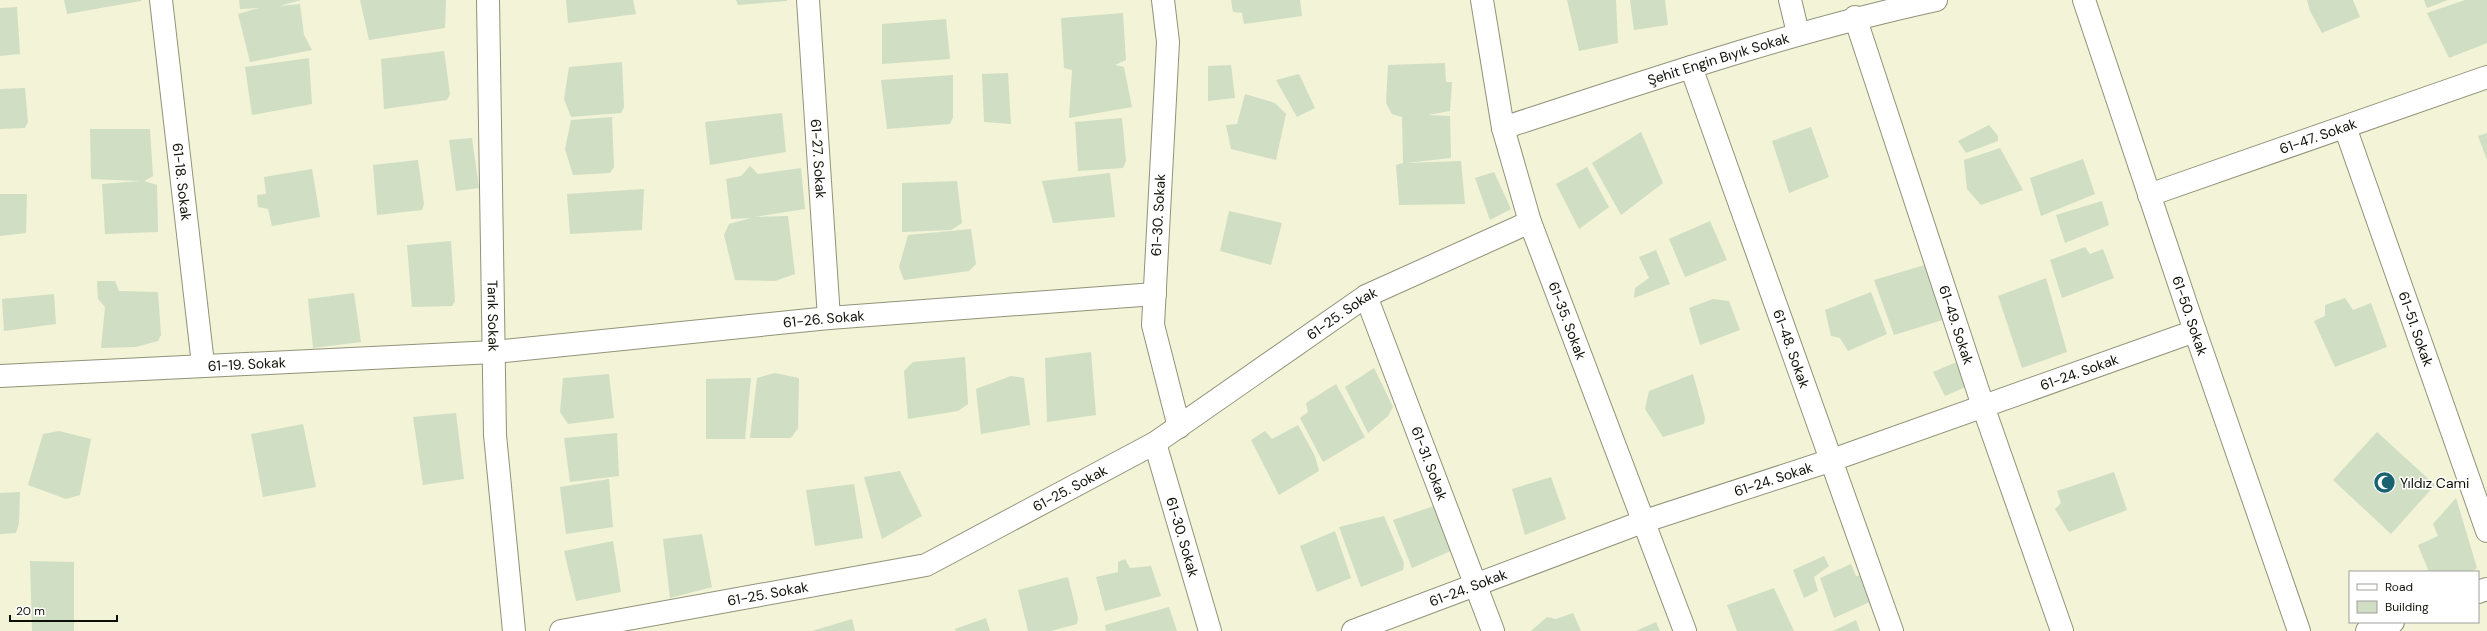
<svg xmlns="http://www.w3.org/2000/svg" width="2487" height="631" viewBox="0 0 2487 631" font-family="'DM Sans',sans-serif">
  <rect width="100%" height="100%" fill="#f2f3d7"/>
  <g fill="#d0dec4">
    <path d="M64 0H141V1L67 14Z"/>
    <path d="M239 0H301L279 6 300 4 304 35 312 50 250 62 238 14 259 8 240 9Z"/>
    <path d="M360 0H446L445 28 369 40Z"/>
    <path d="M566 0H633L636 14 568 23Z"/>
    <path d="M736 0H787V1L738 5Z"/>
    <path d="M1231 0H1300L1302 16 1244 24 1242 13 1233 12Z"/>
    <path d="M1567 0H1616L1618 43 1579 51Z"/>
    <path d="M1630 0H1665L1668 25 1634 30Z"/>
    <path d="M2307 0H2353L2360 17 2322 33 2310 11Z"/>
    <path d="M2424 0H2448L2427 8Z"/>
    <path d="M2465 0H2487V43L2449 58 2427 13Z"/>
    <path d="M17 7 20 54 0 56V8Z"/>
    <path d="M1123 13 1126 60 1115 65 1124 67 1132 107 1069 118 1072 70 1064 68 1061 18Z"/>
    <path d="M946 19 950 59 882 64V24Z"/>
    <path d="M444 51 450 94 447 100 384 109 381 59Z"/>
    <path d="M309 58 312 104 252 115 245 67Z"/>
    <path d="M622 62 624 107 621 113 571 117 564 99 569 67Z"/>
    <path d="M1445 63 1446 82H1452L1450 111 1428 115 1450 116 1451 158 1406 163 1461 161 1465 204 1399 205 1396 165 1403 163 1402 117 1392 114 1386 103 1388 65Z"/>
    <path d="M1231 65 1235 98 1208 101V66Z"/>
    <path d="M1008 73 1011 124 984 122 982 74Z"/>
    <path d="M1299 74 1315 108 1297 117 1276 80Z"/>
    <path d="M953 75V117L950 124 887 129 881 80Z"/>
    <path d="M25 88 28 122 25 128 0 129V89Z"/>
    <path d="M1245 94 1275 103 1286 114 1276 160 1231 149 1226 125 1237 124Z"/>
    <path d="M782 113 786 152 710 165 705 122Z"/>
    <path d="M612 117 614 167 610 173 573 175 565 149 571 120Z"/>
    <path d="M1122 118 1126 161 1123 168 1078 171 1075 122Z"/>
    <path d="M1989 125 1998 136V141L1966 153 1958 141Z"/>
    <path d="M1811 127 1829 177 1789 193 1772 141Z"/>
    <path d="M90 129H150L153 176 144 181 157 185 158 232 105 234 102 184 141 181 91 179Z"/>
    <path d="M1641 132 1663 183 1621 215 1592 163Z"/>
    <path d="M2487 133V160L2478 136Z"/>
    <path d="M472 138 479 188 456 191 449 140Z"/>
    <path d="M2000 148 2023 190 1981 205 1967 189 1964 160Z"/>
    <path d="M2083 159 2095 194 2041 216 2030 178Z"/>
    <path d="M418 160 424 204 422 210 377 215 373 165Z"/>
    <path d="M750 166 758 174 801 168 805 209 754 217 788 216 795 274 775 281 735 280 724 235 729 224 751 218 731 219 726 179 741 176Z"/>
    <path d="M1587 167 1609 207 1579 229 1556 184Z"/>
    <path d="M312 169 320 217 272 226 268 209 258 207 257 195 266 194 264 177Z"/>
    <path d="M1494 172 1511 209 1490 220 1475 178Z"/>
    <path d="M1110 173 1115 217 1053 223 1042 181Z"/>
    <path d="M957 181 962 223 951 230 902 232V183Z"/>
    <path d="M644 189 642 230 570 234 567 194Z"/>
    <path d="M0 194H27L26 233 0 236Z"/>
    <path d="M2102 201 2109 225 2065 243 2056 215Z"/>
    <path d="M1229 211 1282 223 1271 265 1220 251Z"/>
    <path d="M1710 221 1727 260 1685 277 1669 239Z"/>
    <path d="M971 229 976 264 969 271 904 280 899 267 908 235Z"/>
    <path d="M451 241 455 301 452 306 412 307 407 245Z"/>
    <path d="M2085 247 2090 254 2103 249 2114 278 2062 298 2050 260Z"/>
    <path d="M1656 250 1670 284 1634 298 1635 288 1649 278 1639 257Z"/>
    <path d="M1928 264 1946 319 1894 335 1874 280Z"/>
    <path d="M2046 278 2067 352 2022 368 1998 296Z"/>
    <path d="M97 281H115L119 291 158 292 161 335 158 341 136 347 101 348 105 307 98 299Z"/>
    <path d="M1871 292 1887 334 1848 351 1840 338 1831 336 1825 310Z"/>
    <path d="M354 293 361 342 313 348 308 299Z"/>
    <path d="M54 294 56 324 4 331 2 299Z"/>
    <path d="M2345 298 2353 310 2371 303 2387 347 2335 367 2314 321 2325 316V305Z"/>
    <path d="M1713 299 1729 301 1740 330 1700 345 1689 308Z"/>
    <path d="M1091 352 1096 415 1047 422 1045 358Z"/>
    <path d="M965 357 968 404 958 411 908 419 904 371 913 362Z"/>
    <path d="M1959 361 1968 386 1945 396 1933 372Z"/>
    <path d="M1374 368 1393 407 1388 416 1368 433 1345 387Z"/>
    <path d="M775 373 799 378 798 428 791 438H750L757 378Z"/>
    <path d="M609 374 614 418 568 424 560 412 563 378Z"/>
    <path d="M1693 374 1705 418 1704 424 1663 437 1645 409 1649 391Z"/>
    <path d="M1011 376 1024 378 1030 425 981 434 976 389Z"/>
    <path d="M751 378 745 439H706V379Z"/>
    <path d="M1336 384 1365 437 1323 462 1300 418 1308 412 1306 403Z"/>
    <path d="M456 413 464 479 423 485 413 417Z"/>
    <path d="M303 424 316 487 263 497 251 434Z"/>
    <path d="M1298 425 1315 456 1319 471 1279 495 1251 440 1265 431 1272 439Z"/>
    <path d="M59 431 91 439 80 495 66 499 28 485 43 434Z"/>
    <path d="M2377 432 2435 485 2391 534 2333 480Z"/>
    <path d="M617 433 619 476 570 482 564 438Z"/>
    <path d="M900 471 922 516 882 539 864 477Z"/>
    <path d="M2114 472 2127 510 2069 532 2055 509 2061 503 2057 491Z"/>
    <path d="M1551 477 1566 519 1525 535 1512 489Z"/>
    <path d="M609 479 613 527 566 534 560 487Z"/>
    <path d="M854 484 863 538 815 546 806 490Z"/>
    <path d="M20 492 19 523 16 533 0 534V493Z"/>
    <path d="M2456 498 2477 568 2471 572H2429L2418 545 2438 536 2433 524Z"/>
    <path d="M1437 505 1453 550 1412 568 1393 520Z"/>
    <path d="M1384 516 1404 563 1403 570 1361 587 1339 527Z"/>
    <path d="M1335 531 1351 578 1317 592 1300 546Z"/>
    <path d="M702 534 712 587 670 598 663 539Z"/>
    <path d="M613 541 621 592 576 601 564 551Z"/>
    <path d="M1824 556 1829 566 1814 577 1818 591 1804 598 1793 570Z"/>
    <path d="M1125 559 1130 568 1151 566 1161 596 1105 611 1096 577 1118 572V562Z"/>
    <path d="M30 561 74 562V631H32Z"/>
    <path d="M1851 564 1856 576 1863 575 1872 601 1834 618 1820 578Z"/>
    <path d="M1068 577 1078 618 1077 624 1051 631H1028L1018 590Z"/>
    <path d="M1774 588 1794 631H1737L1727 605Z"/>
    <path d="M1169 607 1177 631H1106L1105 625Z"/>
    <path d="M1573 613 1581 631H1531L1547 617 1556 619Z"/>
    <path d="M986 618 990 631H956L955 629Z"/>
    <path d="M852 619 855 631H812Z"/>
    <path d="M1856 620 1860 631H1833Z"/>
    <path d="M1656 622 1660 631H1636Z"/>
  </g>
  <g fill="none" stroke-linecap="round" stroke-linejoin="round">
    <defs>
      <g id="minor">
        <path id="s1" d="M161 0 203 364"/>
        <path id="s2" d="M488 0 495 435 514 631"/>
        <path id="s3" d="M808 0 829 318"/>
        <path d="M1163 0 1168 42 1153 325 1179 427"/>
        <path id="s4" d="M1482 0 1503 128 1530 222 1685 631"/>
        <path d="M1790 0 1798 33"/>
        <path id="s5" d="M2084 0 2195 331 2299 631"/>
        <path id="s6" d="M1855 17 1983 406 2062 631"/>
        <path id="s7" d="M1691 67 1892 631"/>
        <path id="s8" d="M2345 127 2487 531"/>
        <path id="s9" d="M1503 128C1647 81 1789 32 1936 0"/>
        <path id="s10" d="M2149 195 2487 77"/>
        <path id="s11" d="M1366 296 1493 631"/>
        <path id="s12" d="M0 376 494 352 829 318 1155 294"/>
        <path id="s13" d="M1155 443 1210 631"/>
        <path d="M2478 592 2487 589"/>
        <path id="s14" d="M561 631 926 565 1155 443 1366 296 1530 222"/>
        <path id="s15" d="M1353 631 1645 521 1832 460 2195 331"/>
        <path d="M2367 631 2393 622"/>
      </g>
    </defs>
    <use href="#minor" stroke="#919379" stroke-width="24"/>
    <use href="#minor" stroke="#fff" stroke-width="22"/>
  </g>
  <defs>
    <symbol id="mosque-disc" viewBox="-11 -11 22 22"><circle r="9.5" fill="#196270" stroke="#fff"/><path d="M3.5-4.9A6 6 0 1 0 3.5 4.9A5 5 0 1 1 3.5-4.9Z" fill="#fff"/></symbol>
  </defs>
  <g fill-rule="evenodd">
    <use href="#mosque-disc" x="2372" y="470" width="25" height="25"/>
  </g>
  <g text-anchor="middle" dominant-baseline="central" stroke-width="3" stroke-linejoin="round" paint-order="stroke">
    <g font-size="14" fill="#0e0f06" stroke="#fff">
      <text stroke="none"><textPath href="#s9" startOffset="226">Şehit Engin Bıyık Sokak</textPath></text>
      <text stroke="none"><textPath href="#s10" startOffset="179">61-47. Sokak</textPath></text>
      <text stroke="none"><textPath href="#s3" startOffset="159">61-27. Sokak</textPath></text>
      <text stroke="none"><textPath href="#s1" startOffset="183">61-18. Sokak</textPath></text>
      <text transform="translate(1158 215) rotate(-87)">61-30. Sokak</text>
      <text stroke="none"><textPath href="#s14" startOffset="858">61-25. Sokak</textPath></text>
      <text stroke="none"><textPath href="#s2" startOffset="316">Tarık Sokak</textPath></text>
      <text stroke="none"><textPath href="#s5" startOffset="333">61-50. Sokak</textPath></text>
      <text stroke="none"><textPath href="#s12" startOffset="826">61-26. Sokak</textPath></text>
      <text stroke="none"><textPath href="#s4" startOffset="333">61-35. Sokak</textPath></text>
      <text stroke="none"><textPath href="#s6" startOffset="324">61-49. Sokak</textPath></text>
      <text stroke="none"><textPath href="#s8" startOffset="214">61-51. Sokak</textPath></text>
      <text stroke="none"><textPath href="#s7" startOffset="299">61-48. Sokak</textPath></text>
      <text stroke="none"><textPath href="#s12" startOffset="247">61-19. Sokak</textPath></text>
      <text stroke="none"><textPath href="#s15" startOffset="771">61-24. Sokak</textPath></text>
      <text stroke="none"><textPath href="#s11" startOffset="179">61-31. Sokak</textPath></text>
      <text stroke="none"><textPath href="#s15" startOffset="447">61-24. Sokak</textPath></text>
      <text stroke="none"><textPath href="#s14" startOffset="534">61-25. Sokak</textPath></text>
      <text stroke="none"><textPath href="#s13" startOffset="98">61-30. Sokak</textPath></text>
      <text stroke="none"><textPath href="#s15" startOffset="123">61-24. Sokak</textPath></text>
      <text stroke="none"><textPath href="#s14" startOffset="210">61-25. Sokak</textPath></text>
    </g>
    <g font-size="14" fill="#0e0f06" stroke="#fff" text-anchor="start">
      <text x="2400" y="483">Yıldız Cami</text>
    </g>
  </g>
  <rect x="2349" y="571" width="130" height="52" fill="#ffffff" stroke="#9f9f9b"/>
  <rect x="2357" y="584" width="20" height="6" fill="#ffffff" stroke="#9f9f9b"/>
  <text x="2385" y="591" font-size="12" fill="#0e0f06">Road</text>
  <rect x="2357" y="601" width="20" height="12" fill="#d0dec4" stroke="#9f9f9b"/>
  <text x="2385" y="611" font-size="12" fill="#0e0f06">Building</text>
  <path d="M10 615v6h107v-6" fill="none" stroke="#0e0f06" stroke-width="2"/>
  <text x="16" y="615" font-size="12" fill="#0e0f06" stroke="#ffffff" stroke-width="3" paint-order="stroke">20 m</text>
</svg>
